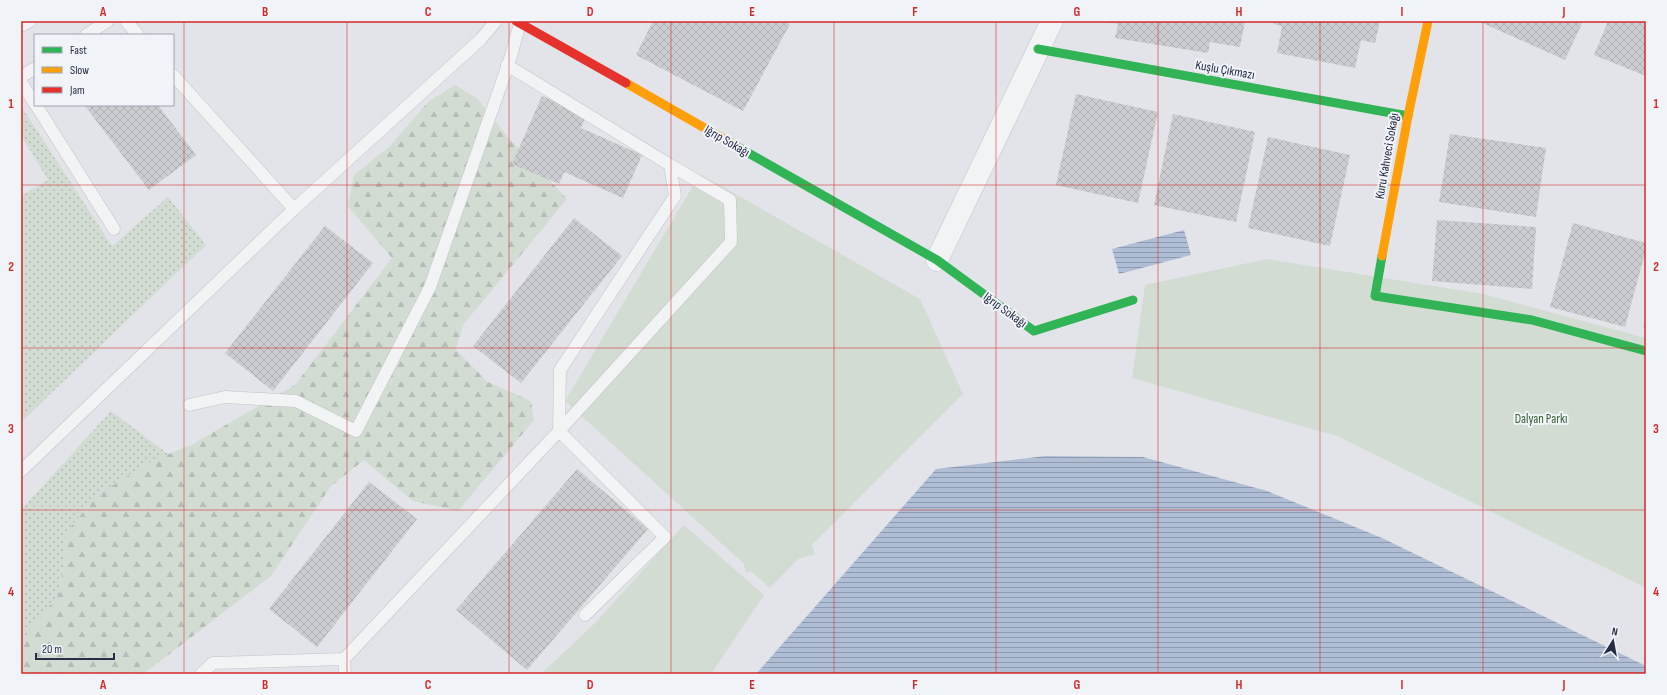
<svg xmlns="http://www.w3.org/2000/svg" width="1667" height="695" viewBox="0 0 1667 695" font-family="'Sofia Sans Condensed',sans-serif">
  <defs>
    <pattern id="grass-dots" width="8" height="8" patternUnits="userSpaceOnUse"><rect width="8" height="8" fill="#d2dcd3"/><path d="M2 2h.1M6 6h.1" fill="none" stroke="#b4bdb6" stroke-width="1.8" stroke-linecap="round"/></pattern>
    <pattern id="forest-firs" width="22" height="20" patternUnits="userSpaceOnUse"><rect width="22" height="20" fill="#d2dcd3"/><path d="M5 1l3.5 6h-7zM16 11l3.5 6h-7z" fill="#b4bdb6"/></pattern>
    <pattern id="water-rules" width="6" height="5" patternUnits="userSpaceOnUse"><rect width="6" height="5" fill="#afbdd5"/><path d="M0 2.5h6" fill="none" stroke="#8e9aae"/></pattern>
    <pattern id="building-cross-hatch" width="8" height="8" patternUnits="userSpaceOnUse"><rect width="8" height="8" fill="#cbcdd1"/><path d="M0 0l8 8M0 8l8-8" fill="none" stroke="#aeb0b5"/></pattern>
  </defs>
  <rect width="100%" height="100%" fill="#e3e4e9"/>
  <g fill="url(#grass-dots)">
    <path d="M21 106 112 246 168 197 206 245 21 422V196L48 180 21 135Z"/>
    <path d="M111 411 168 454 100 493 67 531 60 593 29 631 21 646V510Z"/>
  </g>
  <path fill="url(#forest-firs)" d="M455 85 477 98 509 139 543 173 567 199 463 325 456 350 488 382 531 401 534 420 458 511 413 501 364 460 331 486 271 576 146 672 137 674H21V646L29 631 60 593 67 531 100 493 152 461 193 444 295 385 392 258 348 206 354 175 390 146 428 102Z"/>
  <g fill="#d2dcd3">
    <path d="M700 174 920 299 963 394 812 545 815 554 798 559 770 588 752 572 746 573 744 564 565 401Z"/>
    <path d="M1267 259 1483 294 1646 338V588L1337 436 1132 378 1145 285Z"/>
    <path d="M684 525 764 595 711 674H541L595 623Z"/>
  </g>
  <g fill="url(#water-rules)">
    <path d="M1184 230 1191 255 1119 274 1112 249Z"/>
    <path d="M1045 456 1143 457 1267 491 1382 538 1646 666V674H756L936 469Z"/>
  </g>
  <g fill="url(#building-cross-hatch)">
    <path d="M653 21H784L790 24 743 111 636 55Z"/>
    <path d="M1102 21H1245L1240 47 1210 42 1208 53 1115 38 1118 24Z"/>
    <path d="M1274 21H1380L1375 43 1361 40 1355 68 1277 53 1282 26 1273 24Z"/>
    <path d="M1478 21H1583L1565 60Z"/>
    <path d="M1608 21H1646V76L1594 55Z"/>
    <path d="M1076 94 1158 112 1138 203 1056 185Z"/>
    <path d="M542 96 586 116 581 128 642 155 623 198 564 172 559 184 512 164Z"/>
    <path d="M87 105H158L196 155 149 190 85 106Z"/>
    <path d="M1173 114 1255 132 1236 222 1154 205Z"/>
    <path d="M1450 134 1546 148 1536 217 1439 202Z"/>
    <path d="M1268 137 1350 155 1330 246 1248 228Z"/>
    <path d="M574 218 622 256 521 383 473 346Z"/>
    <path d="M1437 220 1536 227 1532 289 1432 281Z"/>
    <path d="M1573 223 1646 243V249L1625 327 1550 307Z"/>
    <path d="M325 226 373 263 273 391 225 353Z"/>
    <path d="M1646 318V328L1643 327Z"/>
    <path d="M577 469 648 529 527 670 456 610Z"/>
    <path d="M369 482 417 519 317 647 269 609Z"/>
  </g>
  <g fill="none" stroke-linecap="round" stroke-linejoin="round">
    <defs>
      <g id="lane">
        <path d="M126 21 138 35"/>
        <path d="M21 26 30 21"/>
        <path d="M86 35 108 21"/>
        <path d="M507 65 670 165 675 196 560 370 559 431 665 537 585 615"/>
        <path d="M173 75 294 209"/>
        <path d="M21 77 35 68"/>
        <path d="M21 82 35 104"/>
        <path d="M36 105 114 229"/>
        <path d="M189 405 225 397 296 401 356 431 430 287 511 56 520 23"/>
        <path d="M21 471 294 209 481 39 496 21"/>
        <path d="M344 659 345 674"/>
        <path d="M201 674 213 663 344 659 559 431 731 242 730 200 670 165"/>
      </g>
      <path id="street" d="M937 260 1052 21"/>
    </defs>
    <use href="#lane" stroke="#c1c2c7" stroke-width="13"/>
    <use href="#street" stroke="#c1c2c7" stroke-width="23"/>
    <use href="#lane" stroke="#f2f3f5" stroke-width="12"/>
    <use href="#street" stroke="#f2f3f5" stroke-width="22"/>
    <g stroke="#30b455" stroke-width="9">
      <path d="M1038 49 1408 116"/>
      <path d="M736 146 937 260 1034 331 1133 300"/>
      <path d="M1382 256 1375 296 1532 320 1646 351"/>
    </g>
    <g stroke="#ff9f0a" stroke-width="9">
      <path d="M626 83 736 146"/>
      <path d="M1382 256 1408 116 1428 21"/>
    </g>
    <path stroke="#e5322d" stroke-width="9" d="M516 21 626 83"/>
  </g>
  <path fill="none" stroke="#d62828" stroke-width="1" stroke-opacity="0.55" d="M184 21V674M347 21V674M509 21V674M671 21V674M834 21V674M996 21V674M1158 21V674M1320 21V674M1483 21V674M21 185H1646M21 348H1646M21 510H1646"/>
  <g text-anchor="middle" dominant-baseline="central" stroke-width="4" stroke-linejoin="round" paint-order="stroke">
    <g font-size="13" fill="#282e44" stroke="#f0f3f8">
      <text transform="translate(1225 70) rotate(10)">Kuşlu Çıkmazı</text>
      <text transform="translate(727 141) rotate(30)">Iğrıp Sokağı</text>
      <text transform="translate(1387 156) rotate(-80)">Kuru Kahveci Sokağı</text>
      <text transform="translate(1005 310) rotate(36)">Iğrıp Sokağı</text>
    </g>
    <g font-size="13" fill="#376034" stroke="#f0f3f8">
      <text x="1541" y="419">Dalyan Parkı</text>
    </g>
  </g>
  <rect width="1667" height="695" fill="none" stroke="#f0f3f8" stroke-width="44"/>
  <rect x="34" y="34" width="140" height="72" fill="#f0f3f8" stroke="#a0a4b0"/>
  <rect x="42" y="47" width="20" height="6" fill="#30b455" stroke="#a0a4b0"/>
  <text x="70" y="54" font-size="12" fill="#282e44">Fast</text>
  <rect x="42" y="67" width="20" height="6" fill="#ff9f0a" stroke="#a0a4b0"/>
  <text x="70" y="74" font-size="12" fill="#282e44">Slow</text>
  <rect x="42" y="87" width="20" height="6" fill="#e5322d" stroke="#a0a4b0"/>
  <text x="70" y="94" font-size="12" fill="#282e44">Jam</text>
  <g transform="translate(1613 641) rotate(11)" stroke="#f0f3f8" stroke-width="3" paint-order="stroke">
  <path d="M0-3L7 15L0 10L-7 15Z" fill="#282e44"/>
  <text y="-6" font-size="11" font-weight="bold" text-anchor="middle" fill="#282e44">N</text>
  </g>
  <path d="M36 653v6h78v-6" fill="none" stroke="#282e44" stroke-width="2"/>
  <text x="42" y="653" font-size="12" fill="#282e44" stroke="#f0f3f8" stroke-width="3" paint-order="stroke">20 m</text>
  <rect x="22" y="22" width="1623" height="651" fill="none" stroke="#d62828" stroke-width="1.5"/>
  <g font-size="13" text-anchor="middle" font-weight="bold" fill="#d62828">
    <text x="103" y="16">A</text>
    <text x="265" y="16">B</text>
    <text x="428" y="16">C</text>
    <text x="590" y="16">D</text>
    <text x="752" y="16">E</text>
    <text x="915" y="16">F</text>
    <text x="1077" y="16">G</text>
    <text x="1239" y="16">H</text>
    <text x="1402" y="16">I</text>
    <text x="1564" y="16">J</text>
    <text x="11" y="108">1</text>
    <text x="1656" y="108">1</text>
    <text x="11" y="271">2</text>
    <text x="1656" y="271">2</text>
    <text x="11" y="433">3</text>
    <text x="1656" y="433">3</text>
    <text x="11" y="596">4</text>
    <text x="1656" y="596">4</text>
    <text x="103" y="689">A</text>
    <text x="265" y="689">B</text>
    <text x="428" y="689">C</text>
    <text x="590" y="689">D</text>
    <text x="752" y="689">E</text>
    <text x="915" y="689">F</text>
    <text x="1077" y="689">G</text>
    <text x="1239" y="689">H</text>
    <text x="1402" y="689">I</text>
    <text x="1564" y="689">J</text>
  </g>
</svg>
